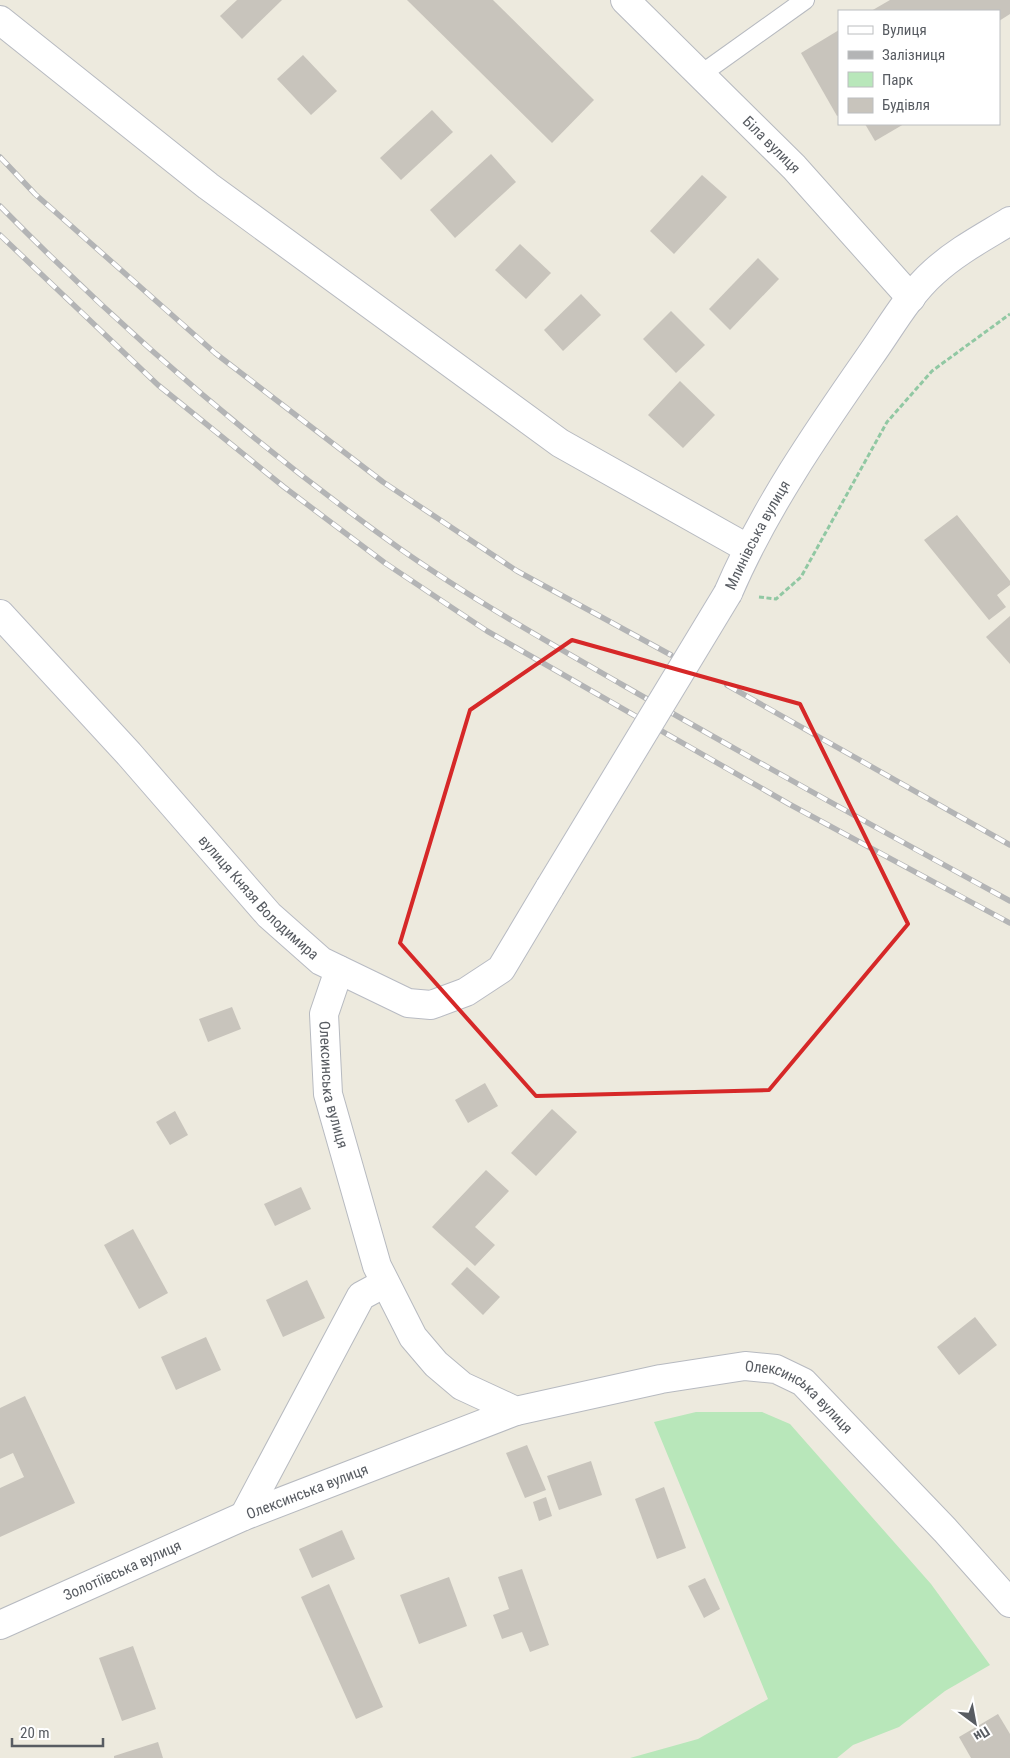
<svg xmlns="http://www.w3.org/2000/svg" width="1010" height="1758" viewBox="0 0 1010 1758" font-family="'Roboto Condensed',sans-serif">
  <rect width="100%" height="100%" fill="#edeade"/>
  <path fill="#b8e7ba" d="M696 1412H762L790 1424 931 1584 990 1665 945 1691 899 1727 853 1745 837 1758H630L698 1739 768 1699 654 1422Z"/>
  <g fill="#c8c4bc">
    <path d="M237 0H282L242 39 220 16Z"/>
    <path d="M407 0H493L594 100 552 143Z"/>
    <path d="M890 0H1010V14L999 21V11H871Z"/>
    <path d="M839 30V115L837 116 801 53Z"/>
    <path d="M303 55 337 91 311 115 277 79Z"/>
    <path d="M432 110 453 132 401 180 380 158Z"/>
    <path d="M865 124H904L875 141Z"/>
    <path d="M491 154 516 182 455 238 430 210Z"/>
    <path d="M702 175 727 197 674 254 650 231Z"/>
    <path d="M520 244 551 273 526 299 495 270Z"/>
    <path d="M758 258 779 279 730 330 709 309Z"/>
    <path d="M581 294 601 315 563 351 544 330Z"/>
    <path d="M671 311 705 345 676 373 643 339Z"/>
    <path d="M680 381 715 415 683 448 648 415Z"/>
    <path d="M957 515 1010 581V585L997 595 1006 607 989 620 924 540Z"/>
    <path d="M1010 616V664L986 637Z"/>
    <path d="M232 1007 241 1029 208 1042 199 1019Z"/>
    <path d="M485 1083 498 1106 468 1123 455 1100Z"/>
    <path d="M552 1109 577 1132 536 1176 511 1153Z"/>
    <path d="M175 1111 188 1135 170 1145 156 1122Z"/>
    <path d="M486 1170 509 1191 475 1227 495 1245 475 1266 432 1227Z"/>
    <path d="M301 1187 311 1209 275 1226 264 1204Z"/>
    <path d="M133 1229 168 1293 139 1309 104 1245Z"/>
    <path d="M467 1267 500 1297 483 1315 451 1284Z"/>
    <path d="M307 1280 325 1318 283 1337 266 1300Z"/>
    <path d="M975 1317 997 1345 959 1375 937 1347Z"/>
    <path d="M206 1337 221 1370 176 1390 161 1357Z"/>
    <path d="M25 1396 75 1503 0 1537V1488L24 1477 13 1453 0 1459V1408Z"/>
    <path d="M527 1445 546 1490 525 1498 506 1453Z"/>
    <path d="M591 1461 602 1495 559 1510 547 1476Z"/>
    <path d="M664 1487 686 1548 657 1559 635 1499Z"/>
    <path d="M546 1497 552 1516 539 1521 533 1502Z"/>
    <path d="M342 1530 355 1559 312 1578 299 1549Z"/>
    <path d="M522 1569 549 1645 530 1652 522 1632 502 1639 493 1615 509 1609 498 1577Z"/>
    <path d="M449 1577 467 1626 419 1644 400 1595Z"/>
    <path d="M705 1578 720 1609 704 1618 688 1586Z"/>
    <path d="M329 1584 383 1707 356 1719 301 1597Z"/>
    <path d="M133 1646 156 1709 122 1721 99 1658Z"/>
    <path d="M998 1714 1010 1734V1758H971L959 1737Z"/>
    <path d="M158 1742 163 1758H114V1756Z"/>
  </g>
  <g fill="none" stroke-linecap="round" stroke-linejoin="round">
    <defs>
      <path id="service" d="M700 75 805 0"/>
      <path id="minor" d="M0 20 208 186 560 443 747 548"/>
      <g id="tertiary">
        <path id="s1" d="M625 0 794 167 911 298"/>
        <path id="s2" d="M339 970 324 1014 328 1094 377 1266 413 1337 436 1364 462 1386 516 1411 661 1379 745 1366 776 1369 803 1382 945 1530 1010 1603"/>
        <path d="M244 1516 361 1296 385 1283"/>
        <path id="s3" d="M0 1625 244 1516 516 1411"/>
      </g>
      <g id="secondary">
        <path id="s4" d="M728 593C764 509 817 432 870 356 890 328 908 295 934 272 957 251 984 237 1010 221"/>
        <path id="s5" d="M0 614 129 754 269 915 321 961 408 1003 431 1005 466 992 501 969 550 887"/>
      </g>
    </defs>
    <use href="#service" stroke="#b7bac0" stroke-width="20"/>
    <use href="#minor" stroke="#b7bac0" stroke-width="30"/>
    <use href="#tertiary" stroke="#b7bac0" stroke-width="30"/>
    <use href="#secondary" stroke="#b8bbc3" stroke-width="30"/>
    <path stroke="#91c8a3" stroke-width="3" stroke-dasharray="5 2.5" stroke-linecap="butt" d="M759 597 776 599 801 577 887 422 932 371 1010 314"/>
    <use href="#service" stroke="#fff" stroke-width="18"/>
    <use href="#minor" stroke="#fff" stroke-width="28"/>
    <use href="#tertiary" stroke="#fff" stroke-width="28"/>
    <use href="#secondary" stroke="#fff" stroke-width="28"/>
    <defs>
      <g id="rail">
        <path d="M0 157 35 194 215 353 383 482 517 571 671 655"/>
        <path d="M0 206C123 331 256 446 399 548 470 598 546 641 621 684 750 758 880 830 1010 901"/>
        <path d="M0 235 158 385 284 487 385 563 487 631 789 804 1010 923"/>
        <path d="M727 685 1010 845"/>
      </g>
    </defs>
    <use href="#rail" stroke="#b3b4b5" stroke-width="5.5"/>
    <use href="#rail" stroke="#fff" stroke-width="4" stroke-dasharray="11" stroke-linecap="butt"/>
    <defs>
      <path id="secondary-bridge" d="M550 887 728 593"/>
    </defs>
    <use href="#secondary-bridge" stroke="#b8bbc3" stroke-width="30" stroke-linecap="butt"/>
    <use href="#secondary-bridge" stroke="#fff" stroke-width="28"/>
  </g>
  <path fill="none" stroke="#d62828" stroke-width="4" stroke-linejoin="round" d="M572 640 800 704 908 924 769 1090 536 1096 400 943 470 710Z"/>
  <g text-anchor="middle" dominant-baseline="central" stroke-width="4" stroke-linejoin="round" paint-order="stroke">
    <g font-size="15" fill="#585c62" stroke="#fff">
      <text stroke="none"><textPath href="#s1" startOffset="206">Біла вулиця</textPath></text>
      <text stroke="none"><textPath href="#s4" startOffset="65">Млинівська вулиця</textPath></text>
      <text stroke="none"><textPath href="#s5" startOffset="384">вулиця Князя Володимира</textPath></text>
      <text stroke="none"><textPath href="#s2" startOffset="118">Олексинська вулиця</textPath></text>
      <text stroke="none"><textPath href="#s2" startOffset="812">Олексинська вулиця</textPath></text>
      <text stroke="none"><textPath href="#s3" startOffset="335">Олексинська вулиця</textPath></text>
      <text stroke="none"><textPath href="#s3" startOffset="134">Золотіївська вулиця</textPath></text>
    </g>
  </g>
  <rect x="838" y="10" width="162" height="115" fill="#ffffff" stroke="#bcbec0"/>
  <rect x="848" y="26" width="25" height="8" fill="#ffffff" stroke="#bcbec0"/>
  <text x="882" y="35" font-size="15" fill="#585c62">Вулиця</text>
  <rect x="848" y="51" width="25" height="8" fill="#b3b4b5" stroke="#bcbec0"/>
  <text x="882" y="60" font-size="15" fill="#585c62">Залізниця</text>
  <rect x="848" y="72" width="25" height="15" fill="#b8e7ba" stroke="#bcbec0"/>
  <text x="882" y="85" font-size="15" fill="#585c62">Парк</text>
  <rect x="848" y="98" width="25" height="15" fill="#c8c4bc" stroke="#bcbec0"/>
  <text x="882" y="110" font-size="15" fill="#585c62">Будівля</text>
  <g transform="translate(975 1723) rotate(148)" stroke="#ffffff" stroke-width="4" paint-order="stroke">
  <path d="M0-4L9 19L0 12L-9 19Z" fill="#585c62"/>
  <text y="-8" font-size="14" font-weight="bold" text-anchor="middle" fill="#585c62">Пн</text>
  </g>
  <path d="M12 1738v8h91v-8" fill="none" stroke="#585c62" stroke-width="2.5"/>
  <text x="20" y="1738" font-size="15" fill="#585c62" stroke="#ffffff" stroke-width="4" paint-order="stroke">20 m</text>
</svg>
